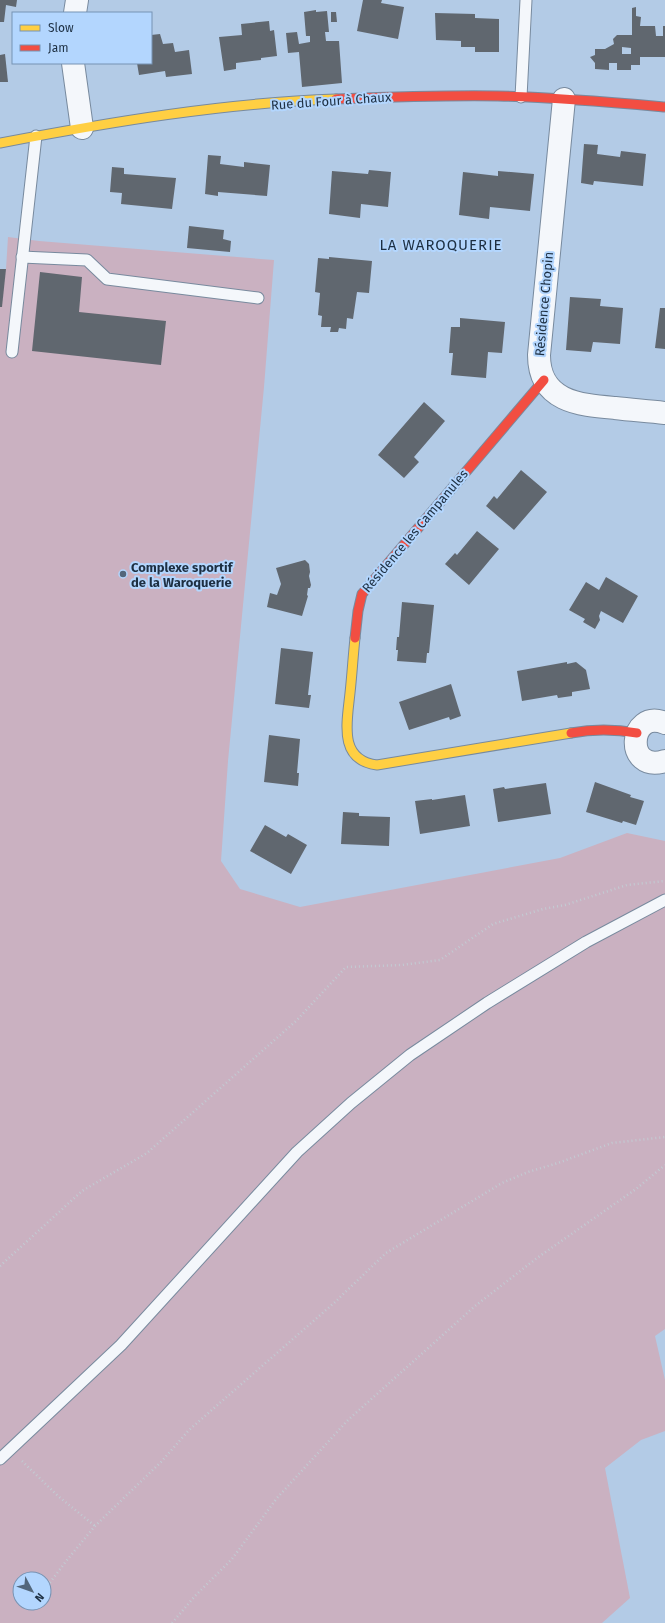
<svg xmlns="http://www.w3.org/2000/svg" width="665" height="1623" viewBox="0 0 665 1623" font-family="'Fira Sans',sans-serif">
  <rect width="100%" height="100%" fill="#b3cbe6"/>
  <path fill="#cab1c1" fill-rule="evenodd" d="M8 237 39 241 274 260 264 387 228 761 221 861 240 889 300 907 560 858 627 833 665 841V1329L655 1336 665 1380V1431L641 1440 605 1468 630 1598 602 1623H0V269H6ZM20 1579H44V1603H20Z"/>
  <g fill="#60676f" fill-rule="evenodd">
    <path d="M0 0H17L16 7 6 5 4 22H0Z"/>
    <path d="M363 0H382L381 3 404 7 398 39 357 31Z"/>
    <path d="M636 7V16L641 17 640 26H655L656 36H663V26H665V57H640V65H631V70H617V63H609V70L595 69V63L590 57 595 55V49H605L614 44 613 39 617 35H632V8ZM622 47 631 48V54H622Z"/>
    <path d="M316 10V12L327 11 329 32H325L326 41H339L342 83 302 87 299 52 288 53 286 33 297 32 299 44 310 42V36H306L304 12Z"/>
    <path d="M331 12H336L337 22H331Z"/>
    <path d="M435 13 475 14V18L499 19V52H475V47H461V41L436 40Z"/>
    <path d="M269 21 270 31 274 30 277 56 261 58V60L236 63V69L224 71 219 37 242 35 241 24Z"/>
    <path d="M160 34 163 44 173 43 175 52 189 50 192 74 166 77 165 71 139 75 137 63H151V35Z"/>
    <path d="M5 54 8 82H0V55Z"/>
    <path d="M584 144 598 145 597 154 620 157 621 151 646 154 643 186 594 181 593 185 581 183Z"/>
    <path d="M208 155 221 156 220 164 244 167V162L270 165 267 196 218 192V196L205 194Z"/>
    <path d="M112 167 124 168V174L176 178 172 209 121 204 122 193 110 192Z"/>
    <path d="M369 170 391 172 388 207 361 204 360 218 329 214 332 171 368 174Z"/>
    <path d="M498 171 534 174 530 211 490 207 489 219 459 215 463 172 498 176Z"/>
    <path d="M189 226 224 230 223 239 231 241 230 252 187 248Z"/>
    <path d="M329 257 372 261 369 293 357 292 353 319 347 318 346 329 339 328 338 332H330L331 327H321L322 316 318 315 320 293 315 292 318 258 329 259Z"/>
    <path d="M0 269H6L2 307H0Z"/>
    <path d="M40 272 82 277 79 312 166 321 161 365 32 351Z"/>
    <path d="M570 297 601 299 600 306 623 308 620 344 593 342 591 352 566 350Z"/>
    <path d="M660 308H665V349L655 348Z"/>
    <path d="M460 318 505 322 502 353 488 352 486 378 451 375 453 353H449L451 327H460Z"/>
    <path d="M424 402 445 421 414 457 419 462 404 478 378 455Z"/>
    <path d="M521 470 547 492 514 530 486 506 494 496 497 499Z"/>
    <path d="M477 531 499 549 469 585 445 564 455 553 457 555Z"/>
    <path d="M305 560 309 564 310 572 309 576 311 585 310 588H308L307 595 308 596 302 616 267 607 270 593 277 595 281 584 276 568Z"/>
    <path d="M606 577 638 596 623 623 601 611 599 616 600 620 595 629 583 622 585 619 569 610 586 582 599 590Z"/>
    <path d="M402 602 434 605 429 653H427L426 663 397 661 398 650H396L397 637H399Z"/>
    <path d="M281 648 313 652 308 695H311L309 708 275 704Z"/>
    <path d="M567 662V664L576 662 586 670 590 689 572 692V696L558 698 557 695 522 701 517 671Z"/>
    <path d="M451 684 461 716 450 720 449 717 409 730 399 702Z"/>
    <path d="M269 735 300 739 297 773H299L298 786 264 782Z"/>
    <path d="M595 782 631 795 630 797 644 801 636 825 623 821 622 823 586 812Z"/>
    <path d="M546 783 551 814 498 822 493 789 504 787 505 789Z"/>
    <path d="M465 795 470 826 420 834 415 801 432 799V800Z"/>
    <path d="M343 812 359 813V816L390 817 389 846 341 844Z"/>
    <path d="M265 825 286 837 288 834 307 845 291 874 250 851Z"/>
  </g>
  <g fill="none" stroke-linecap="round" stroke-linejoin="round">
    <defs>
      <g id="lane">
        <path d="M521 97 526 0"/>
        <path d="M22 257 87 260 107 279 258 298"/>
        <path d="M12 352 36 136"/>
        <path d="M0 1459 121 1345 297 1152 351 1103 410 1055 487 1003 586 942 665 900"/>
      </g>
      <g id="street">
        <path d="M75 13 77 0"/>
        <path d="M73 63 82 128"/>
        <path d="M564 99 539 355C539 402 580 405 615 408 632 410 648 411 665 413"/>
        <path d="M665 723C628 708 624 774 665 761"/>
      </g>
      <g id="slow">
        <path d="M0 143C111 122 223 103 336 99"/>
        <path d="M355 638C353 657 352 675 350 693 347 722 338 760 377 765L571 733"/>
      </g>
      <g id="jam">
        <path d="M336 99C390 97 444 95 498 96 554 97 609 102 665 107"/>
        <path d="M355 638 358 611 362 594 544 380"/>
        <path d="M571 733C593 729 614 729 637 733"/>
      </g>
    </defs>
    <use href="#lane" stroke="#788a9e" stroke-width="13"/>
    <use href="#street" stroke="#788a9e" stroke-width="24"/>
    <use href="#slow" stroke="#788a9e" stroke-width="11"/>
    <use href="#jam" stroke="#788a9e" stroke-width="11"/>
    <g stroke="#c3cbd3" stroke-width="2.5" stroke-dasharray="1 3" stroke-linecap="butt">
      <path d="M0 1266 82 1191 147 1153 296 1021 346 967 402 965 440 960 493 924 543 909 565 905 627 885 665 881"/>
      <path d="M22 1461 58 1496 95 1526"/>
      <path d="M45 1589 67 1560 95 1526 161 1462 189 1430 334 1303 386 1253 502 1183 528 1172 558 1163 612 1143 665 1137"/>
      <path d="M172 1623 195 1596 232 1559 277 1498 348 1420 475 1306 537 1258 636 1189 665 1165"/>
    </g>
    <use href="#lane" stroke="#f4f7fb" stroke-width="11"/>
    <use href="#street" stroke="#f4f7fb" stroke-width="22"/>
    <use href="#slow" stroke="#ffcf43" stroke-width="9"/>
    <use href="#jam" stroke="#f24e42" stroke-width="9"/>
  </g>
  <circle fill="#52667b" stroke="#b3d6fe" stroke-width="1.5" cx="123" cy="574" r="4"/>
  <g text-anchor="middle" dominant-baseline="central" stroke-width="4" stroke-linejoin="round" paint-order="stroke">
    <g font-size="13" fill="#1d2f42" stroke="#b3d6fe">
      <text transform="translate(331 101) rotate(-4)">Rue du Four à Chaux</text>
      <text transform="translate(544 304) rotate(-85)">Résidence Chopin</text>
      <text transform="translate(415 531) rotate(-50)">Résidence les Campanules</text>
    </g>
    <g font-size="13" font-weight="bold" fill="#1d2f42" stroke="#b3d6fe" text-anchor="start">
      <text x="131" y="567">Complexe sportif<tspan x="131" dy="15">de la Waroquerie</tspan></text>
    </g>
    <g font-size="15" letter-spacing="1" fill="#1d2f42" stroke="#b3d6fe">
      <text x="441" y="245">LA WAROQUERIE</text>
    </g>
  </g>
  <rect x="12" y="12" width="140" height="52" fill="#b3d6fe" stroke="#7793b3"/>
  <rect x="20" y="25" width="20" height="6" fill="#ffcf43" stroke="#7793b3"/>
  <text x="48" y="32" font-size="12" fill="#1d2f42">Slow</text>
  <rect x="20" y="45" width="20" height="6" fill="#f24e42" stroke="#7793b3"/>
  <text x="48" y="52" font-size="12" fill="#1d2f42">Jam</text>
  <g transform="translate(32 1591) rotate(131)"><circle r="19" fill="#b3d6fe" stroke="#7793b3"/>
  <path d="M0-3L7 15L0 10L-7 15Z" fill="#52667b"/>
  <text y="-6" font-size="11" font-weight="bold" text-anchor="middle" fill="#1d2f42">N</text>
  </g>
</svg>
